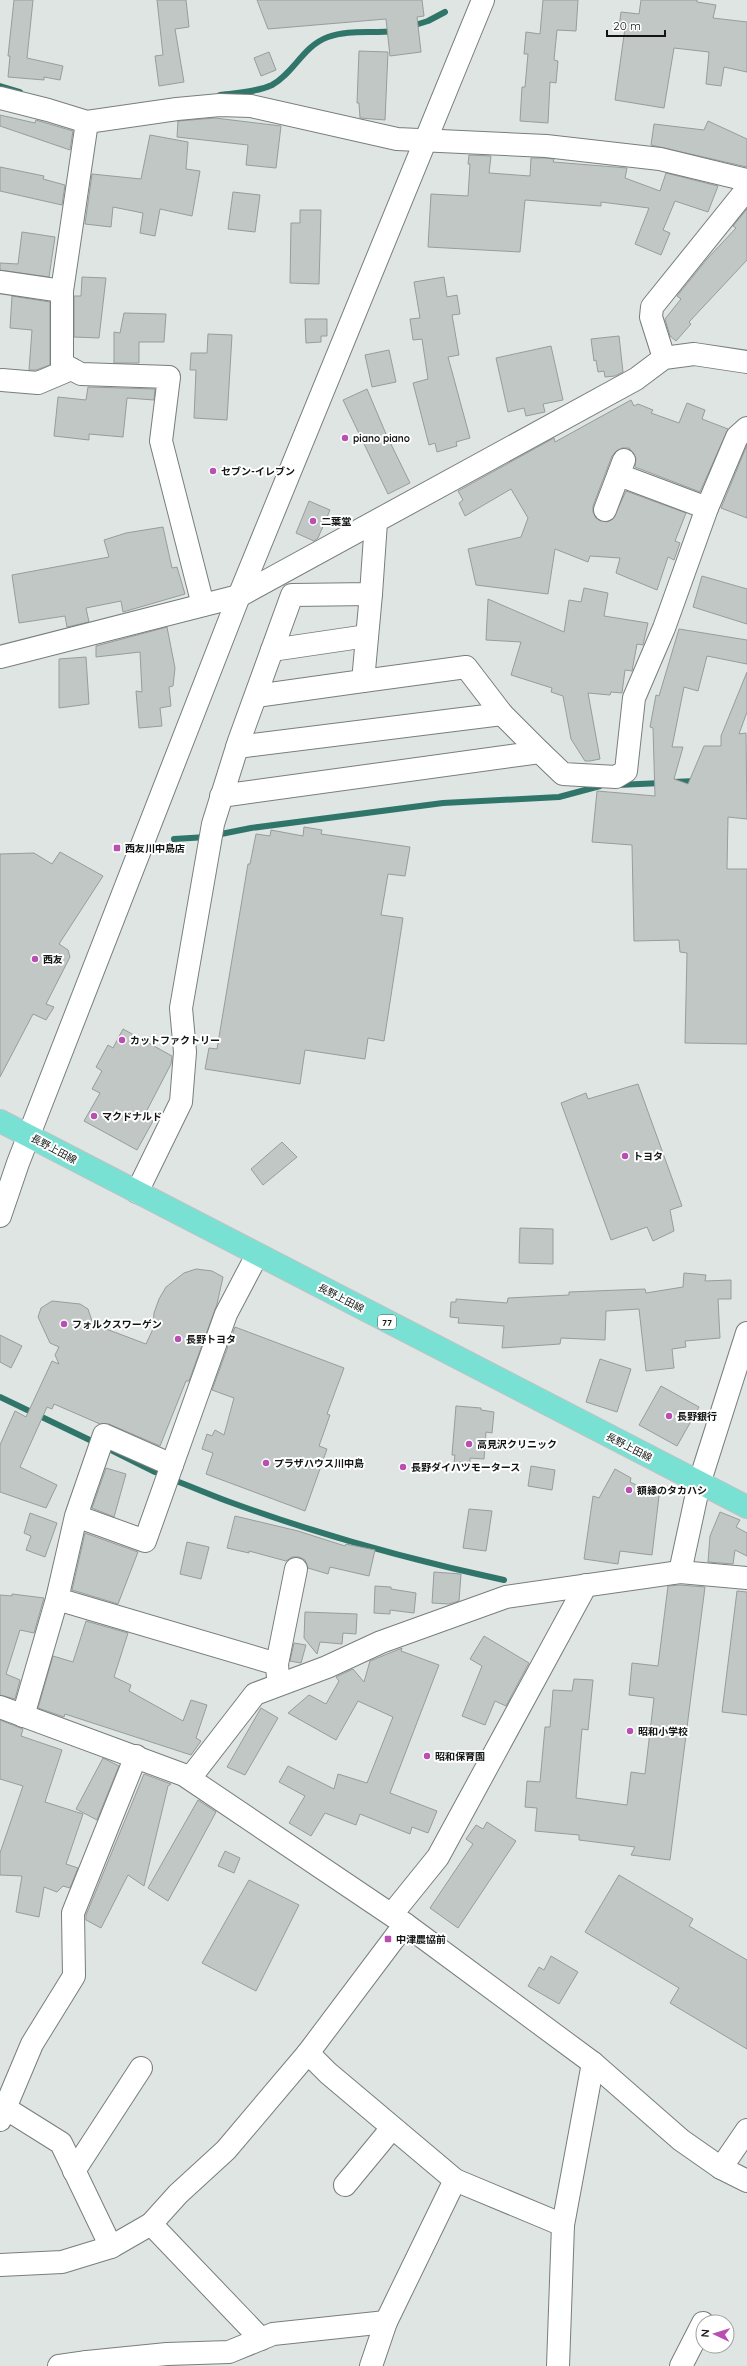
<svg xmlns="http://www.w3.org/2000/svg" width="747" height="2366" viewBox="0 0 747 2366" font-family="Quicksand,'Noto Sans JP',sans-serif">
  <rect width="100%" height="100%" fill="#dee5e3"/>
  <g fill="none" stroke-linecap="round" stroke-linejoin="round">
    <g stroke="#307569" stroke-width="6">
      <path d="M412 26 428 21 445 12"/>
      <path d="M0 86 20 92"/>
      <path d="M220 95C236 93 257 92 272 85 294 73 303 46 328 37 349 29 373 34 395 31"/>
      <path d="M673 782 696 781"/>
      <path d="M617 785 662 783"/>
      <path d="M216 835 251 828 443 803 559 797 600 786"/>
      <path d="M174 839 207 837"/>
      <path d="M0 1397 96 1443"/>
      <path d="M113 1451 155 1472"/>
      <path d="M171 1479C190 1486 208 1494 227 1501 317 1534 411 1560 504 1580"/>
    </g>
  </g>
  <g fill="#c0c7c5" stroke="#979d9c">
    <path d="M14 0H33L27 58 63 66 60 80 44 77V80L8 77 10 56H8Z"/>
    <path d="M157 0H186L189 27 175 29 184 82 159 86 155 56 163 55Z"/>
    <path d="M257 0H422L424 16 417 17 421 52 390 56 386 19 268 29Z"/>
    <path d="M543 0H578L576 31 557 30 554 60 558 61 556 83 550 82 548 123 520 121 522 87H525L528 54H524L526 32 540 34Z"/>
    <path d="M641 0H697V2L716 5 713 18 747 22V72L724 67 721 86 706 84 709 52 674 48 664 108 615 100 625 28 619 27 621 12 639 14Z"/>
    <path d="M359 51 388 52 385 120 360 118 359 103H357Z"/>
    <path d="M269 52 276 70 261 76 254 58Z"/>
    <path d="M0 115 35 123 36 120 73 131 70 150 0 126Z"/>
    <path d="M215 118 281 126 276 168 246 165 248 145 177 137 178 121Z"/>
    <path d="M708 121 747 139V167L651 145 654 124 704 130Z"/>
    <path d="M150 135 188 142 186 169 200 171 192 216 160 209 155 236 140 233 143 213 113 207 111 227 85 224 92 174 141 179Z"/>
    <path d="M469 155 491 156 489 173 530 176 531 158H545L554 159 553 162 627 168 625 178 660 191 666 173 718 186 708 212 675 201 663 230 670 233 661 255 635 244 649 208 601 202V206L525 200 520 252 428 247 431 194 468 196 470 164H468Z"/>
    <path d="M0 167 44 176 43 179 65 185 62 205 0 191Z"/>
    <path d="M233 192 260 195 255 232 228 229Z"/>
    <path d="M747 209V260L689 322 691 324 676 341 670 336 665 319 681 299 677 296 707 259 736 228 733 226Z"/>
    <path d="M300 210H321L319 284 290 283 291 223H300Z"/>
    <path d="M22 232 55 237 49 277 0 270V263L18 264Z"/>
    <path d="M82 277 106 278 99 338 74 337V296H81Z"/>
    <path d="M444 277 447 297 457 295 460 314 452 315 459 355 448 357 470 438 456 442 457 446 437 452 435 443 429 445 413 383 428 379 422 339 413 340 410 319 420 318 414 282Z"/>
    <path d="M12 296 50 302V365L36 370H29L32 330 10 328Z"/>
    <path d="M124 313 166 314 164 342H139V363H114V332L120 333Z"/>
    <path d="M305 319H327V336H321V342L306 343Z"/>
    <path d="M208 334 232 335 227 420 194 418 196 370H190L191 353H207Z"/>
    <path d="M619 336 623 372 615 376 605 377 604 371 598 372 596 360 594 361 591 339Z"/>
    <path d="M551 346 563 400 543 404 545 412 526 416 524 408 508 412 496 358Z"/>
    <path d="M389 350 396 382 372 387 365 355Z"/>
    <path d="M88 387 155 389 154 400 127 398 123 437 89 434V440L54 436 58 397 86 400Z"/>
    <path d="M367 389 386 434 410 483 388 494 343 400Z"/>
    <path d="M631 400 634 406 638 404 653 410 651 413 679 423 687 403 705 410 702 419 728 429 700 492 635 467 636 458 629 448H622L612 456 593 506V512L596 518 607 522 613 519 626 491 686 513 675 541 680 543 674 560 668 557 657 590 616 573 620 558 590 556 588 562 555 549 548 594 476 585 468 549 521 537 528 518 511 489 465 516 459 503 463 500 458 491 554 438 555 442Z"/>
    <path d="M747 445V518L721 508Z"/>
    <path d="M309 501 330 510 318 538 314 541 296 533Z"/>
    <path d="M163 527 172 568 177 567 185 594 123 612 121 601 86 608 89 622 67 627 65 616 19 623 12 575 109 557 104 540 126 533Z"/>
    <path d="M702 576 747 589V624L693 607Z"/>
    <path d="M584 588 608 593 604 616 648 623 643 645 637 644 632 671 625 670 622 693 611 692 610 695 588 693 600 759 590 761H585L571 739 563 696 551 692 552 688 511 675 521 642 486 640 488 599 564 632 569 600 581 602Z"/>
    <path d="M167 627 175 668 173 686 169 687 171 706 160 708 162 726 139 728 136 691 142 692 140 652 96 657V646Z"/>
    <path d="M679 629 747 640V664L707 656 698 691 684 687 672 747H683L674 779 688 784 704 746H721V736L747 672V712L739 734 746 733 747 819 728 817 727 869H747V1044L685 1043 687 953 680 952 679 940 634 941 632 845 592 842 597 791 655 796 653 728 650 727 656 695 659 696Z"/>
    <path d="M86 657 89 704 59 708V659Z"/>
    <path d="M304 827 322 830 321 834 410 847 405 876 388 874 381 915 403 918 384 1041 368 1038 365 1059 305 1050 300 1084 205 1069 209 1048 217 1049 248 864H250L256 834 270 836 271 830 303 836Z"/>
    <path d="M60 852 103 876 59 944 68 950 70 957 46 1004 54 1007 46 1020 33 1014 0 1077V854L34 853 52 864Z"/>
    <path d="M123 1029 172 1056 171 1064 144 1116 153 1121 137 1150 84 1121 100 1093 92 1089 102 1071 96 1067 108 1045 113 1048Z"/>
    <path d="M638 1084 682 1206 670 1210 674 1231 653 1241 647 1227 611 1240 561 1103 586 1093 588 1099Z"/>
    <path d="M282 1142 297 1157 263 1185 251 1169Z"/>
    <path d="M520 1228 553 1229V1264L519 1263Z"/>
    <path d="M196 1269 212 1271 223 1277 217 1304 189 1381H186L160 1446 109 1424H100L54 1404 52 1409 47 1407 20 1467 57 1485 46 1508 0 1492V1445L15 1411 26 1417 52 1361 59 1364 55 1355 59 1347 50 1343 38 1317 41 1308 52 1301 80 1304 88 1309 93 1324 146 1344 153 1329 154 1313 159 1299 166 1287 184 1273Z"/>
    <path d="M684 1273 706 1275 705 1281 731 1280V1299H718L720 1338 685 1341 686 1347 672 1349 674 1368 646 1371 639 1309 606 1311 605 1340 561 1338 560 1344 502 1348 504 1326 458 1323 459 1318 450 1317 451 1302H456V1299L507 1303 508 1298 569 1295V1292L645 1289 646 1293 683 1287Z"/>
    <path d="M235 1327 344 1368 327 1414 330 1415 319 1446 327 1449 305 1511 206 1474 213 1453 202 1449 207 1434 212 1436 215 1430 224 1435 234 1398 212 1390Z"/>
    <path d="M0 1335 22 1346 11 1368 0 1362Z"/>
    <path d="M600 1359 631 1369 617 1412 586 1402Z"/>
    <path d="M661 1386 699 1407 677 1446 639 1425Z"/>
    <path d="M456 1406 481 1408V1410L494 1412 492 1433 486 1432 484 1459 470 1458V1464L454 1463 455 1455H452Z"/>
    <path d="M531 1466 555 1470 552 1490 528 1486Z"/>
    <path d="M106 1468 126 1474 114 1517 92 1508Z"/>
    <path d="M615 1469 631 1478 630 1482 659 1496 652 1555 620 1551 618 1564 584 1559 593 1496 599 1498Z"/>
    <path d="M469 1509 492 1511 486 1551 463 1548Z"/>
    <path d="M720 1512 740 1520 736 1527 747 1533V1556L735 1550 733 1564 708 1562 710 1536Z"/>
    <path d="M30 1513 57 1523 45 1557 26 1550 31 1536 24 1533Z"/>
    <path d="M235 1516 298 1531 345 1546 346 1544 375 1550 369 1576 330 1567 328 1574 308 1568 305 1560 299 1557H292L286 1561 249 1551V1553L227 1548Z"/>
    <path d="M85 1533 138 1552 118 1604 72 1590Z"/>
    <path d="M187 1542 209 1547 201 1579 180 1574Z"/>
    <path d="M434 1572 461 1574 459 1601 449 1604 432 1603Z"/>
    <path d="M680 1585 705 1587 670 1860 631 1855 635 1847 579 1840V1835L535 1831 537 1808 525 1807 527 1781 540 1782 545 1727H550L553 1690 572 1691 574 1679 593 1680 588 1730 582 1729 576 1798 627 1805 631 1772 645 1774 654 1698 629 1695 632 1663 658 1666 668 1586Z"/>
    <path d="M375 1586 391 1587V1589L416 1593 414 1613 390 1610V1614L374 1613Z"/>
    <path d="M737 1591 747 1592V1715L722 1712Z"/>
    <path d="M12 1594 44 1598 34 1633 20 1630 6 1674 20 1680 15 1699 0 1695V1595L12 1596Z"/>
    <path d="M305 1612 357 1614 356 1634 343 1633 342 1644 320 1642 317 1654 304 1638Z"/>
    <path d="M86 1621 128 1633 114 1677 131 1685 129 1691 183 1721 191 1700 207 1705 196 1738 201 1741 191 1755 65 1714 64 1717 38 1708 53 1656 73 1662Z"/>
    <path d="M484 1636 529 1663 506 1706 495 1701 485 1725 462 1716 482 1666 470 1659Z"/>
    <path d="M294 1643 306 1645 301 1663 290 1661Z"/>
    <path d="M402 1648 401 1651 439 1665 390 1793 437 1811 428 1833 412 1827 410 1834 360 1814 356 1825 325 1813 311 1836 289 1823 305 1796 279 1782 288 1766 334 1789 338 1774 367 1783 393 1717 358 1701 336 1740 288 1713 309 1695 326 1704 339 1681 336 1677 353 1669 364 1682 370 1661Z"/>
    <path d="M261 1708 278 1718 245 1775 227 1767Z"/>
    <path d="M0 1720 23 1729 21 1736 62 1750 45 1802 83 1814 66 1864 78 1868 70 1888 63 1886 57 1892 44 1887 39 1917 16 1912 22 1876 0 1875V1853L23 1786 0 1779Z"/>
    <path d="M103 1758 119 1766 97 1820 76 1809Z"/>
    <path d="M144 1774 171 1784 168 1786 144 1886 128 1875 101 1928 86 1920V1915Z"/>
    <path d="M198 1800 216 1812 168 1901 148 1888Z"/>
    <path d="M487 1822 516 1841 458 1928 430 1908 473 1844 466 1839 476 1825 483 1829Z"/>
    <path d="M225 1851 240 1858 234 1873 218 1866Z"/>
    <path d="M619 1875 693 1919 689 1926 747 1960V2049L670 2003 679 1988 585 1932Z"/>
    <path d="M249 1880 299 1905 256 1991 202 1963Z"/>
    <path d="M551 1956 578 1972 559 2004 528 1986 539 1967 544 1970Z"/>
  </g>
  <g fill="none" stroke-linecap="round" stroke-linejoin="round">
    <defs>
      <g id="minor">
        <path d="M0 98 48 110 87 122 177 109 220 105 251 106 397 139 546 146 660 159 747 180"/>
        <path d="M87 122 62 291V364L81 374 169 377 161 441 203 605"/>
        <path d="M0 282 62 291"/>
        <path d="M664 358 651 317 652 307 747 189"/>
        <path d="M2 380 38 383 71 369"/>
        <path d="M619 475 707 508"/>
        <path d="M605 510 624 460"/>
        <path d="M272 650 367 636"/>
        <path d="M0 657 239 596 636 379 664 358 694 354 747 362"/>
        <path d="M256 696 363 681 371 594"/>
        <path d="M237 747 502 714 466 667 363 681"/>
        <path d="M540 752 563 774 616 777 626 771 634 698 664 628 707 508 737 437 747 428"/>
        <path d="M221 796 540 752 502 714"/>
        <path d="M137 1192 181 1102 185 1052 181 1008 213 824 239 741 292 595 371 594 376 522"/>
        <path d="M0 1216 18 1163 239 596 483 0"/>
        <path d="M172 1465 226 1314 257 1255"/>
        <path d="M680 1572 699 1484 747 1333"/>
        <path d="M57 1599 277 1664"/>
        <path d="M278 1678 277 1664 296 1569"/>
        <path d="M0 1707 184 1775 405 1924 593 2063 681 2140 721 2168 747 2181"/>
        <path d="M23 1716 57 1599 76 1516 104 1435 172 1465 145 1541 76 1516"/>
        <path d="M190 1778 255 1694 327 1667 381 1642 506 1597 680 1572 747 1578"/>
        <path d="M392 1914 438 1857 586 1585"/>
        <path d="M308 2053 328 2073 455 2180 563 2225"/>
        <path d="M5 2108 61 2143 111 2247"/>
        <path d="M0 2120 32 2044 74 1976 73 1913 136 1756"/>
        <path d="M721 2168 747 2130"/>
        <path d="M74 2171 141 2068"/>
        <path d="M345 2185 392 2128"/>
        <path d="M151 2224 261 2339"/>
        <path d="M0 2265 62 2262 111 2247 151 2224 178 2194 226 2150 308 2053 405 1924"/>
        <path d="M59 2366 87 2362"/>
        <path d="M86 2366 87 2362 167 2354 229 2352 273 2334 386 2322"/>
        <path d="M371 2366 386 2322 455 2180"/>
        <path d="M558 2366 563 2225 593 2063"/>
        <path d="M681 2366 703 2323"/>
      </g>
      <path id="major" d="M0 1121 747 1507"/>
    </defs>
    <use href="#minor" stroke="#787e7d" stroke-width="24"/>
    <use href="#major" stroke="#c1c2c2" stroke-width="24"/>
    <use href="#minor" stroke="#fff" stroke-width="22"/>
    <use href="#major" stroke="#79e1d3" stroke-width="22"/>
  </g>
  <g fill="#b84fb1" stroke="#fff" stroke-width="1.5">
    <circle cx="345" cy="438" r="4"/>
    <circle cx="213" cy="471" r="4"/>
    <circle cx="313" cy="521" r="4"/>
    <rect x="113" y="844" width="8" height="8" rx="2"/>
    <circle cx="35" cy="959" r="4"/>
    <circle cx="122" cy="1040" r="4"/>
    <circle cx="94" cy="1116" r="4"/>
    <circle cx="625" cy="1156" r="4"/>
    <circle cx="64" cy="1324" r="4"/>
    <circle cx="178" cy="1339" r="4"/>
    <circle cx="669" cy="1416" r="4"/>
    <circle cx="469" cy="1444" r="4"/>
    <circle cx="266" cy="1463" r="4"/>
    <circle cx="403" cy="1467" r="4"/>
    <circle cx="629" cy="1490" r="4"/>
    <circle cx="630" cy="1731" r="4"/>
    <circle cx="427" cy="1756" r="4"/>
    <rect x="384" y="1935" width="8" height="8" rx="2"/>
  </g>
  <g text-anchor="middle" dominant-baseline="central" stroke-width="4" stroke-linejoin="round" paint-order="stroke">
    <rect fill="#fff" stroke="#595b5a" stroke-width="1" x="378" y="1315" width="18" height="14" rx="3"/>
    <g font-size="9" font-weight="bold" fill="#121514">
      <text x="387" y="1322">77</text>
    </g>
    <g font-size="10" font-weight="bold" fill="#121514" stroke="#fff" text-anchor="start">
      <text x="353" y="438">piano piano</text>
      <text x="221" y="471">セブン-イレブン</text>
      <text x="321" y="521">二葉堂</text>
      <text x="125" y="848">西友川中島店</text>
      <text x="43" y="959">西友</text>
      <text x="130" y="1040">カットファクトリー</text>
      <text x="102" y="1116">マクドナルド</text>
      <text x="633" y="1156">トヨタ</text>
      <text x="72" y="1324">フォルクスワーゲン</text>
      <text x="186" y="1339">長野トヨタ</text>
      <text x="677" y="1416">長野銀行</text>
      <text x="477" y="1444">高見沢クリニック</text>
      <text x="274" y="1463">プラザハウス川中島</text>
      <text x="411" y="1467">長野ダイハツモータース</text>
      <text x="637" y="1490">額縁のタカハシ</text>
      <text x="638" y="1731">昭和小学校</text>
      <text x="435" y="1756">昭和保育園</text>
      <text x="396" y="1939">中津農協前</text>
    </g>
    <g font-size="10" fill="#121514" stroke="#fff">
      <text transform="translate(54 1149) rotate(28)">長野上田線</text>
      <text transform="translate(341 1298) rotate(27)">長野上田線</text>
      <text transform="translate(629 1447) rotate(27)">長野上田線</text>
    </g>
  </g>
  <g transform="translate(715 2334) rotate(274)"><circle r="19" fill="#ffffff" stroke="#a0a1a1"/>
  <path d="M0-3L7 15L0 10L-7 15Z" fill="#b84fb1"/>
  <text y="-6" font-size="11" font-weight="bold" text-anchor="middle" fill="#121514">N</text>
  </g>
  <path d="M607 30v6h58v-6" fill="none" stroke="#121514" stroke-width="2"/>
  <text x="613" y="30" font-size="12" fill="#121514" stroke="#ffffff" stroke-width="3" paint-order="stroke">20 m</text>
</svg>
